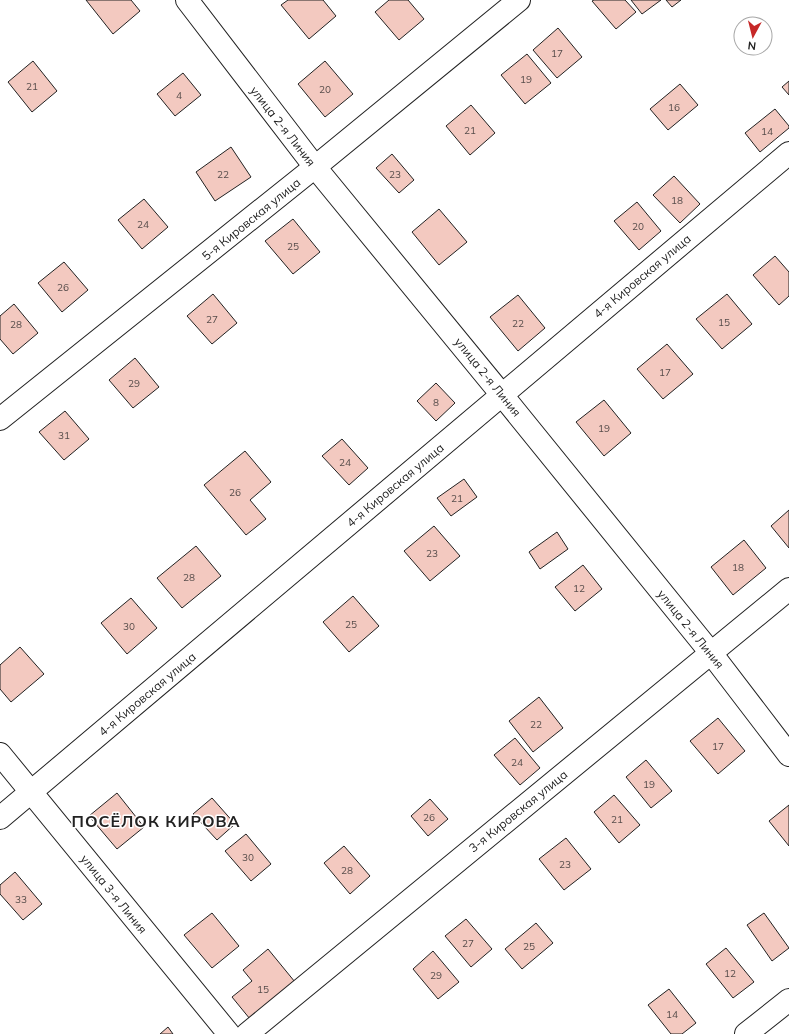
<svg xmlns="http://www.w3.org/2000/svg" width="789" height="1034" viewBox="0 0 789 1034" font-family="Mulish,sans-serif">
  <rect width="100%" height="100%" fill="#fff"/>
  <g fill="#f3c9c0" stroke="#222">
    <path d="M86 0H131L140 11 113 34Z"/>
    <path d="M288 0H323L336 16 309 39 281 5Z"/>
    <path d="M389 0H408L424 19 399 40 375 12Z"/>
    <path d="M594 0H625L636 12 616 29 592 1Z"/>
    <path d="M631 0H661L642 14Z"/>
    <path d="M666 0H681L672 7Z"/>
    <path d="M558 28 582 57 557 78 533 50Z"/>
    <path d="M527 54 551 83 525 104 501 75Z"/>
    <path d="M33 61 57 91 32 112 8 82Z"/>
    <path d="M325 61 353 94 325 117 298 84Z"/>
    <path d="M183 73 201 95 175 116 157 94Z"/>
    <path d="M789 81V95L782 87Z"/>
    <path d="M680 84 698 105 668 130 650 109Z"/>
    <path d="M471 105 495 133 470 155 446 126Z"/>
    <path d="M775 109 789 126V128L760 152 745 133Z"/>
    <path d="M231 147 251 177 215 201 196 172Z"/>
    <path d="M392 154 414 180 399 193 376 168Z"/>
    <path d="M674 176 700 204 680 223 653 195Z"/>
    <path d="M144 199 168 227 142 249 118 220Z"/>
    <path d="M637 202 661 231 639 250 614 221Z"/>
    <path d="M439 209 467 242 439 265 412 232Z"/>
    <path d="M293 219 320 252 293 274 265 241Z"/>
    <path d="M775 256 789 272V296L779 305 753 275Z"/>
    <path d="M64 262 88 290 62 312 38 283Z"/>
    <path d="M213 294 237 323 212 344 187 316Z"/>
    <path d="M727 294 752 324 722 349 696 319Z"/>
    <path d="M518 295 545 328 518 351 490 317Z"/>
    <path d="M14 304 38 333 13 354 0 339V316Z"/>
    <path d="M667 344 693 374 663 399 637 369Z"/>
    <path d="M135 358 159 387 133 408 109 380Z"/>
    <path d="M436 383 455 403 436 421 417 401Z"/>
    <path d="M604 400 631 433 604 456 576 422Z"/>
    <path d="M65 411 89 439 64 460 39 432Z"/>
    <path d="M342 439 368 468 349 485 322 456Z"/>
    <path d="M245 451 271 482 250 500 266 519 246 535 204 485Z"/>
    <path d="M464 479 477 497 451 516 437 498Z"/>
    <path d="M789 510V548L771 526Z"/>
    <path d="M434 526 460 556 430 581 404 551Z"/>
    <path d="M557 532 568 549 540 569 529 552Z"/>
    <path d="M744 540 766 568 733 595 711 567Z"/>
    <path d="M196 546 221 576 182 608 157 578Z"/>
    <path d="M583 565 602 589 575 611 555 587Z"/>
    <path d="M353 596 379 626 349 652 323 622Z"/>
    <path d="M131 598 157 628 127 654 101 623Z"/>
    <path d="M20 647 44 674 11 702 0 689V665Z"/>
    <path d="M539 697 563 728 533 752 509 721Z"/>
    <path d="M718 718 745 751 718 774 690 741Z"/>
    <path d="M515 738 540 768 520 785 494 755Z"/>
    <path d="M646 760 672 791 651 808 626 777Z"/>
    <path d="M117 793 144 827 117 849 89 816Z"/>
    <path d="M614 795 640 825 619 843 594 812Z"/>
    <path d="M212 798 235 824 217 840 193 814Z"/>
    <path d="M430 799 448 819 428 836 411 816Z"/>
    <path d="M789 805V846L769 821Z"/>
    <path d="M246 834 271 864 251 881 225 851Z"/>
    <path d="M566 838 591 869 564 890 539 859Z"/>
    <path d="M344 846 370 876 350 894 324 863Z"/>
    <path d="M15 872 42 904 23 920 0 894V885Z"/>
    <path d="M212 913 239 946 212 968 184 935Z"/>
    <path d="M764 913 789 948 772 961 747 925Z"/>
    <path d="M466 919 492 949 471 967 445 936Z"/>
    <path d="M536 923 553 943 522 969 505 949Z"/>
    <path d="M726 948 754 982 733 998 706 964Z"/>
    <path d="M268 949 295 982 250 1019 232 997 252 981 243 970Z"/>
    <path d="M433 951 459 982 438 999 413 969Z"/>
    <path d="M669 989 696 1023 682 1034H671L648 1005Z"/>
    <path d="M168 1027 173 1034H160Z"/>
  </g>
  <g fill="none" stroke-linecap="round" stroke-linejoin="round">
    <defs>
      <g id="minor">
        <path d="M187 0 315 167 502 395 711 653 789 755"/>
        <path d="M0 419 315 167 519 0"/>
        <path d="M0 754 229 1034"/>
        <path d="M0 818 789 153"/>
        <path d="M247 1034 789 589"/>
        <path d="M746 1034 789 1000"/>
      </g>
    </defs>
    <use href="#minor" stroke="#222" stroke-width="24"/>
    <use href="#minor" stroke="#fff" stroke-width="22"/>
  </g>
  <g text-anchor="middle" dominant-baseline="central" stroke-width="3" stroke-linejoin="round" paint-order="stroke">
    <g font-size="10" fill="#564c4a">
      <text x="557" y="53">17</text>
      <text x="526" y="79">19</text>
      <text x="32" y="86">21</text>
      <text x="325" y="89">20</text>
      <text x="179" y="95">4</text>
      <text x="674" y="107">16</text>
      <text x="470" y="130">21</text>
      <text x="767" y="131">14</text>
      <text x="223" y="174">22</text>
      <text x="395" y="174">23</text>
      <text x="677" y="200">18</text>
      <text x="143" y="224">24</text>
      <text x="638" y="226">20</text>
      <text x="293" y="246">25</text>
      <text x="63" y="287">26</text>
      <text x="212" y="319">27</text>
      <text x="724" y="322">15</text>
      <text x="518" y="323">22</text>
      <text x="16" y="324">28</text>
      <text x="665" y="372">17</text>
      <text x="134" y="383">29</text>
      <text x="436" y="402">8</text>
      <text x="604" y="428">19</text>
      <text x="64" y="435">31</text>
      <text x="345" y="462">24</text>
      <text x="235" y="492">26</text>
      <text x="457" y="498">21</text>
      <text x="432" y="553">23</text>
      <text x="738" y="567">18</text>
      <text x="189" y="577">28</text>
      <text x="579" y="588">12</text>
      <text x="351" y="624">25</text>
      <text x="129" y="626">30</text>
      <text x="536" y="724">22</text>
      <text x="718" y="746">17</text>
      <text x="517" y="762">24</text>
      <text x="649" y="784">19</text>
      <text x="429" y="817">26</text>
      <text x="617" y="819">21</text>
      <text x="248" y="857">30</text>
      <text x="565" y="864">23</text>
      <text x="347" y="870">28</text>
      <text x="21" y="899">33</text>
      <text x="468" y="943">27</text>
      <text x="529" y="946">25</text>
      <text x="730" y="973">12</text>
      <text x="436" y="975">29</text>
      <text x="263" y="989">15</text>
      <text x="672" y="1014">14</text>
    </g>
    <g font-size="12" fill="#222" stroke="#fff">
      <text transform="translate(283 126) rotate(52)">улица 2-я Линия</text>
      <text transform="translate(251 219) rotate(-39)">5-я Кировская улица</text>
      <text transform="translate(642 276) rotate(-40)">4-я Кировская улица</text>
      <text transform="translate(488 377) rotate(51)">улица 2-я Линия</text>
      <text transform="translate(395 485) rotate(-40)">4-я Кировская улица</text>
      <text transform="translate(691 629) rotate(51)">улица 2-я Линия</text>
      <text transform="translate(147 694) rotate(-40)">4-я Кировская улица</text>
      <text transform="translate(518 811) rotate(-39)">3-я Кировская улица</text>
      <text transform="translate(114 894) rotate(51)">улица 3-я Линия</text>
    </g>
    <g font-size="16" font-weight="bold" letter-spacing="1" fill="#222" stroke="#fff">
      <text x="156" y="821">ПОСЁЛОК КИРОВА</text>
    </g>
  </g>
  <g transform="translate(753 36) rotate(187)"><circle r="19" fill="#ffffff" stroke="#a7a7a7"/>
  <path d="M0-3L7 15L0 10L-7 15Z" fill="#c62828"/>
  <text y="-6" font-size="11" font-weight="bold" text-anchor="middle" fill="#222222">N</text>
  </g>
</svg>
